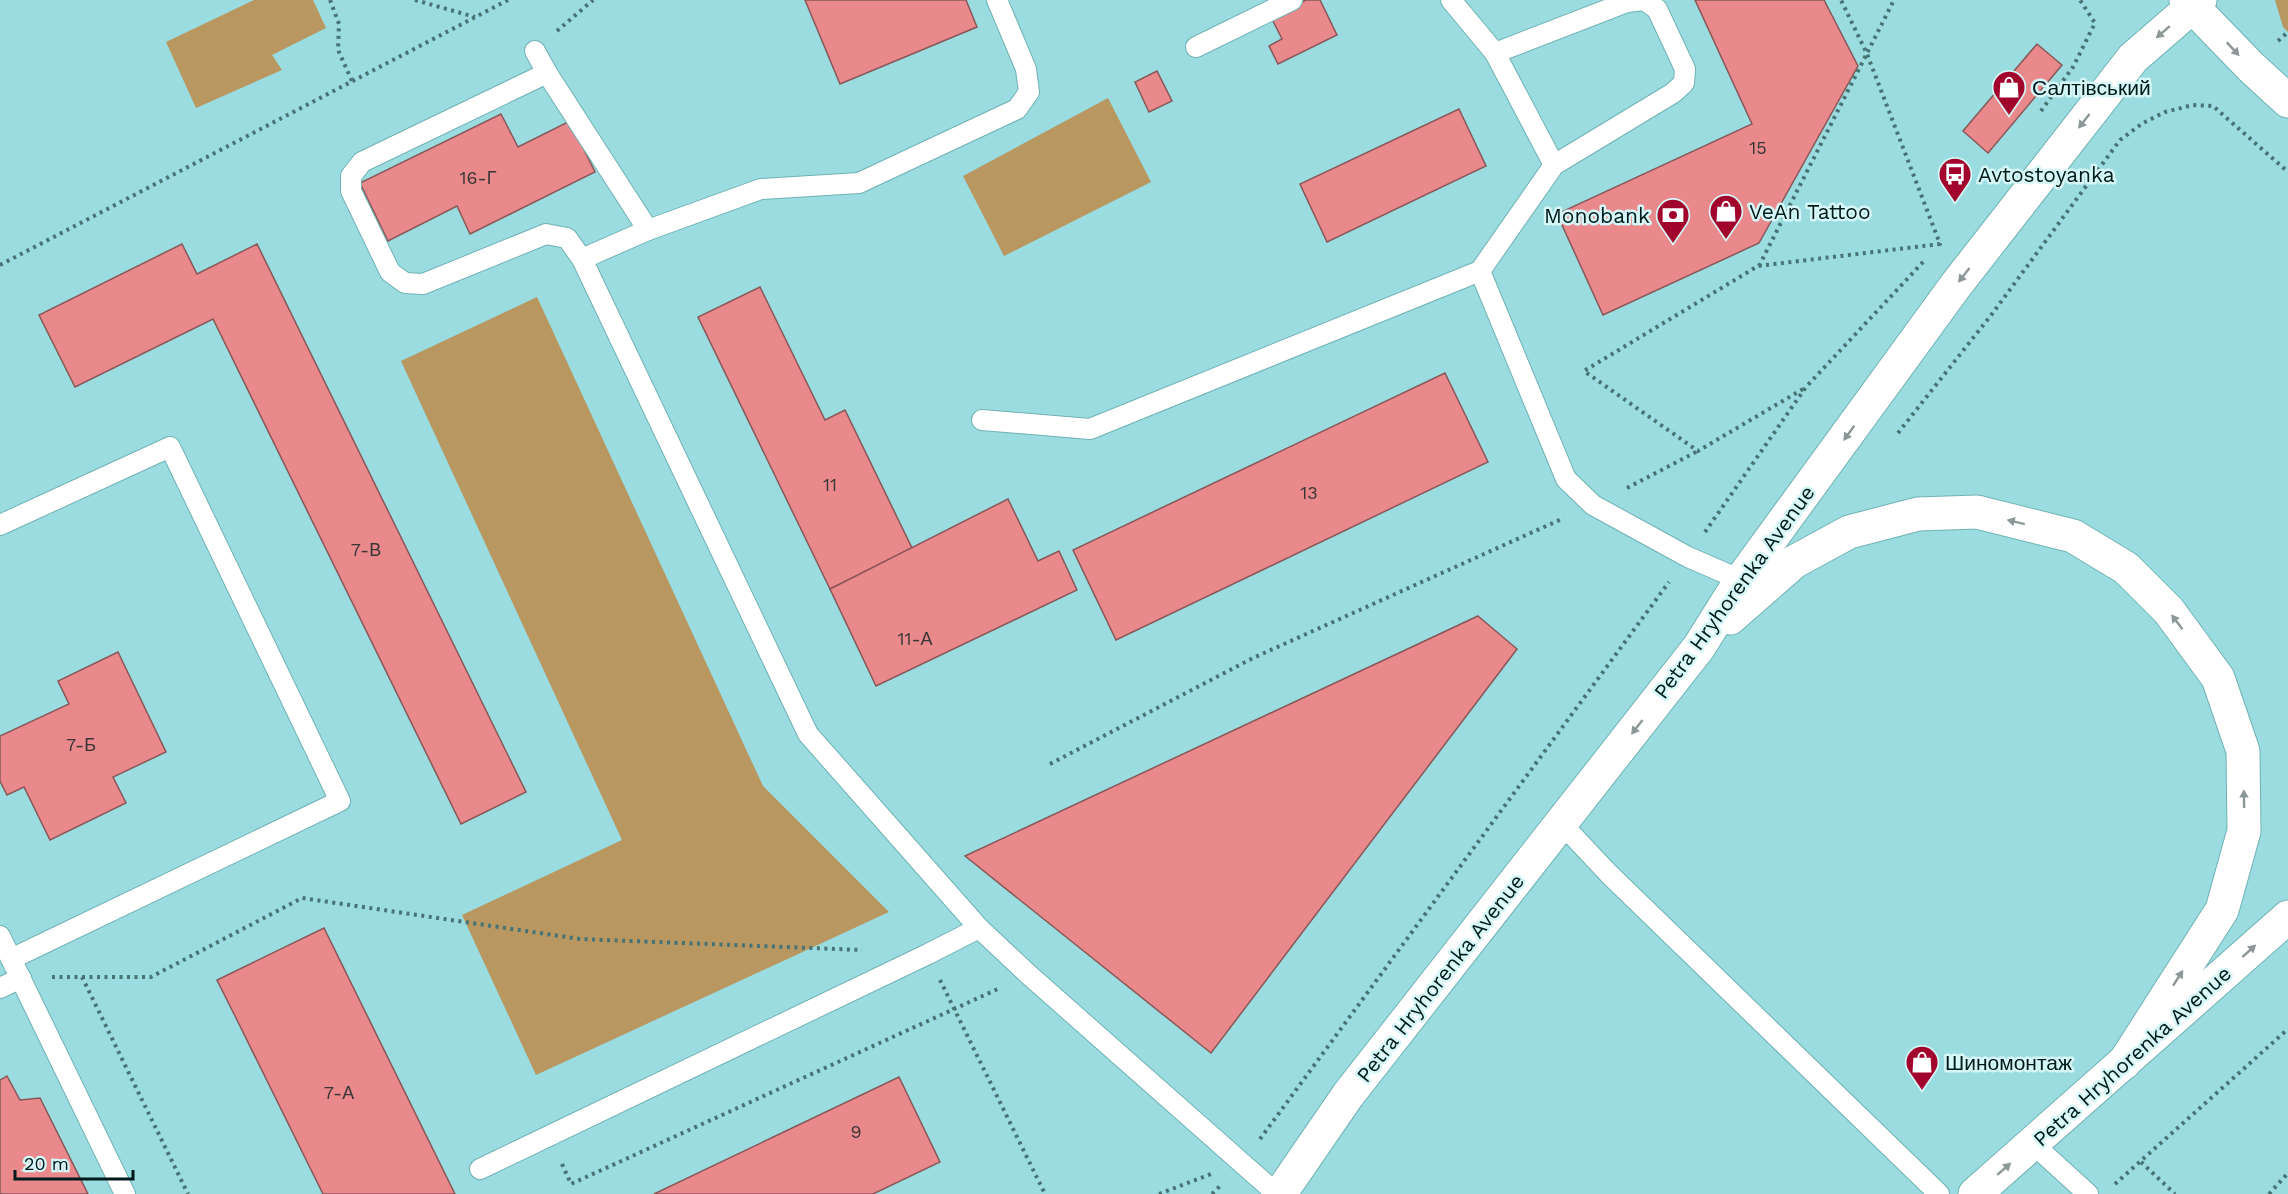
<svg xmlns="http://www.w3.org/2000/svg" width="2288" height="1194" viewBox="0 0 2288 1194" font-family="'Work Sans',sans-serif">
  <rect width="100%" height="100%" fill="#9adcdf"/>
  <g fill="#b89761">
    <path d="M254 0H313L326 28 272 55 282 70 196 108 166 42Z"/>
    <path d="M2275 0H2288V32L2283 27Z"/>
    <path d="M1108 98 1151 182 1004 256 963 176Z"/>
    <path d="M537 297 763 786 889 912 536 1075 462 915 622 840 401 361Z"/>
  </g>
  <g fill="#e9898b" stroke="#895758" stroke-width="1.5">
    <path d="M805 0H966L977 27 840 84Z"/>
    <path d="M1306 0H1320L1337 35 1278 64 1269 46 1282 39 1271 17Z"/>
    <path d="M1695 0H1824L1858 66 1759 243 1603 315 1557 214 1752 124Z"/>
    <path d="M2037 44 2062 65 1988 153 1963 131Z"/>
    <path d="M1157 71 1172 101 1149 112 1135 82Z"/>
    <path d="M1459 109 1486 166 1327 242 1300 184Z"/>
    <path d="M501 114 518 147 570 121 595 172 470 234 457 206 388 241 360 183Z"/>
    <path d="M182 244 197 274 257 244 526 792 461 824 213 319 75 387 39 315Z"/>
    <path d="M760 287 825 420 845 410 912 548 830 589 698 317Z"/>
    <path d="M1445 373 1488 462 1116 640 1073 550Z"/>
    <path d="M1008 499 1038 561 1059 551 1077 590 876 686 830 589Z"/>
    <path d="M1478 616 1517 649 1211 1053 965 856Z"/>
    <path d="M118 652 166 752 113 777 126 803 50 840 24 787 7 795 0 781V736L69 704 58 681Z"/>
    <path d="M324 928 455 1194H323L235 1016 217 980Z"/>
    <path d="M7 1076 20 1100 40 1098 88 1194H0V1080Z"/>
    <path d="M899 1077 940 1162 873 1194H654Z"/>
  </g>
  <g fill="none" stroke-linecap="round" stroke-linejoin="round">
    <defs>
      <g id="lane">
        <path d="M1451 0 1495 53 1627 2 1644 0 1657 9 1685 69 1684 83 1673 93 1554 165 1480 271"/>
        <path d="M1196 47 1292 0"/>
        <path d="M535 51 547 73 648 230"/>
        <path d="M1495 53 1554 165"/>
        <path d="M547 73 362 162 351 176V191L390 272 405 283 423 284 546 234 567 238 582 259 808 734 979 928"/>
        <path d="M582 259 648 230 761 189 859 183 1017 109 1029 92 1026 69 997 0"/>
        <path d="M982 420 1090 429 1480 271 1566 479 1593 505 1688 557 1741 580"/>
        <path d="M0 525 170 447 340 801 11 959"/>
        <path d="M1561 823 1609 874 1939 1194"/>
        <path d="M0 936 125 1194"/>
        <path d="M0 988 21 978"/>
        <path d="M2033 1144 2088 1194"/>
        <path d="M480 1169 928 954 979 928 1028 974 1277 1194"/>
      </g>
      <g id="secondary">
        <path d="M2186 0 2251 67 2288 101"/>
        <path d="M1730 618 1794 562 1849 532 1918 514 1977 512 2073 536 2126 568 2169 611 2218 678 2243 751 2244 831 2222 910 2124 1063"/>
        <path d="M1280 1194 1348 1095 1699 647 1741 580 1956 285 2133 58 2200 0"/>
        <path d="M1975 1194 2288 917"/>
      </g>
    </defs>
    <use href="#lane" stroke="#70b2b4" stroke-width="22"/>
    <use href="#secondary" stroke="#70b2b4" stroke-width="35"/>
    <g stroke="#477375" stroke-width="4" stroke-dasharray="3 4.5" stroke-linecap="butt">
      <path d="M330 0 339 24 338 50 352 81"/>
      <path d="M415 0 475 17"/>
      <path d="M557 31 593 0"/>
      <path d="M2278 41 2288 32"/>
      <path d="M2041 111 2073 67 2095 23 2080 0"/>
      <path d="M0 265 508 0"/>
      <path d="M1759 266 1894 0"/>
      <path d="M1803 389 1698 451 1584 371 1758 266 1940 244 1867 54 1841 0"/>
      <path d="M1898 433 1992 314 2120 140 2143 123 2165 112 2193 105 2213 106 2288 172"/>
      <path d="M1627 488 1698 451"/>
      <path d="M1705 532 1806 387 1924 261"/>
      <path d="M1050 764 1253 658 1564 518"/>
      <path d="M52 977H151L302 898 580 939 862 950"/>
      <path d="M82 977 188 1194"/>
      <path d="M940 980 1045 1194"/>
      <path d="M1260 1139 1669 582"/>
      <path d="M2141 1162 2175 1194"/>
      <path d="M562 1164 571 1184 1000 988"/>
      <path d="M2115 1184 2288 1029"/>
      <path d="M1159 1194 1211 1174"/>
      <path d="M1212 1194 1222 1184"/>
      <path d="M2269 1194 2288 1173"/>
    </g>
    <use href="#lane" stroke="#fff" stroke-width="20"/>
    <use href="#secondary" stroke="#fff" stroke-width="33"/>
  </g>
  <defs><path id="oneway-solid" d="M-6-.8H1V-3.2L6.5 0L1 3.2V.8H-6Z" transform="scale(1.5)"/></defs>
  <g fill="#8c9898">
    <use href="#oneway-solid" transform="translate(2163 32) rotate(139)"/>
    <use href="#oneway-solid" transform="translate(2233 49) rotate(47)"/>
    <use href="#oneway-solid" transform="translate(2084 121) rotate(128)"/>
    <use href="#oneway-solid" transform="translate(1964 275) rotate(128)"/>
    <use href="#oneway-solid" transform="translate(1849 433) rotate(126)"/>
    <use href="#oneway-solid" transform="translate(2016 522) rotate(-166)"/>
    <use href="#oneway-solid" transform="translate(2177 622) rotate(-127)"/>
    <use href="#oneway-solid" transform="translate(1637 727) rotate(128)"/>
    <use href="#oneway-solid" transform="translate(2244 799) rotate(-91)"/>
    <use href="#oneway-solid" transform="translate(2249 951) rotate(-42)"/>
    <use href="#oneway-solid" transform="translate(2178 978) rotate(-57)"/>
    <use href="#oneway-solid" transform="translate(2004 1169) rotate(-41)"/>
  </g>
  <defs>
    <symbol id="shop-pin" viewBox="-11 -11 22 30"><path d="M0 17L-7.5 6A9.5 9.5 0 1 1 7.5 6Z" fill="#a2032c" stroke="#d6f7f7"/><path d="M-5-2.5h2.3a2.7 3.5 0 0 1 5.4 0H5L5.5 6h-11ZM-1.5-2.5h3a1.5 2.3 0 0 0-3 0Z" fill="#fff"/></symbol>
    <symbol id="bus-pin" viewBox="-11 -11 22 30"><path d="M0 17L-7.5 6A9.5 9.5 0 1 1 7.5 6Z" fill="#a2032c" stroke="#d6f7f7"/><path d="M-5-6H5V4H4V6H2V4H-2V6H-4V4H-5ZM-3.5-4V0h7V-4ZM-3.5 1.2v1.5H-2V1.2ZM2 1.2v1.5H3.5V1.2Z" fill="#fff"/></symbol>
    <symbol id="bank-pin" viewBox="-11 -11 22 30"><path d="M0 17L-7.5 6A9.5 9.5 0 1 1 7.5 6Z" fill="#a2032c" stroke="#d6f7f7"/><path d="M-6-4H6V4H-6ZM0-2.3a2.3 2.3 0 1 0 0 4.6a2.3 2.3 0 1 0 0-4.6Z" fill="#fff"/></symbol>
  </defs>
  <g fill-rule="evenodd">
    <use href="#shop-pin" x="1990" y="68" width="38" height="52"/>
    <use href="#bus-pin" x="1936" y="155" width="38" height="52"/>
    <use href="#shop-pin" x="1707" y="192" width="38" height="52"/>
    <use href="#bank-pin" x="1654" y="196" width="38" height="52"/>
    <use href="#shop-pin" x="1903" y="1043" width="38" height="52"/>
  </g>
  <g text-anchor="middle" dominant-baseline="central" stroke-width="5" stroke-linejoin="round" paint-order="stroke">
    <g font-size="18" fill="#3a3637">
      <text x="1758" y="147">15</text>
      <text x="478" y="177">16-Г</text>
      <text x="830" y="484">11</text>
      <text x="1309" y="492">13</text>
      <text x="366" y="549">7-В</text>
      <text x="915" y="638">11-А</text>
      <text x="81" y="744">7-Б</text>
      <text x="339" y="1092">7-А</text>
      <text x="856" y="1131">9</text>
    </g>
    <g font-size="21" fill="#001a1b" stroke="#d6f7f7" text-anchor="start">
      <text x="2032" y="87">Салтівський</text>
      <text x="1978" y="174">Avtostoyanka</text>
      <text x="1749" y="211">VeAn Tattoo</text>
      <text x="1650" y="215" text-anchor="end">Monobank</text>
      <text x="1945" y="1062">Шиномонтаж</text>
    </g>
    <g font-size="21" fill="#001a1b" stroke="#d6f7f7">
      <text transform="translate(1734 592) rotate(-54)">Petra Hryhorenka Avenue</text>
      <text transform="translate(1440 978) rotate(-52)">Petra Hryhorenka Avenue</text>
      <text transform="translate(2132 1056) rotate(-42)">Petra Hryhorenka Avenue</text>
    </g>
  </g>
  <path d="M15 1170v9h118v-9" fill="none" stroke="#001a1b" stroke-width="3"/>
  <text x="24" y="1170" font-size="18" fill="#001a1b" stroke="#d6f7f7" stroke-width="4.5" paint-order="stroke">20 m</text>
</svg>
